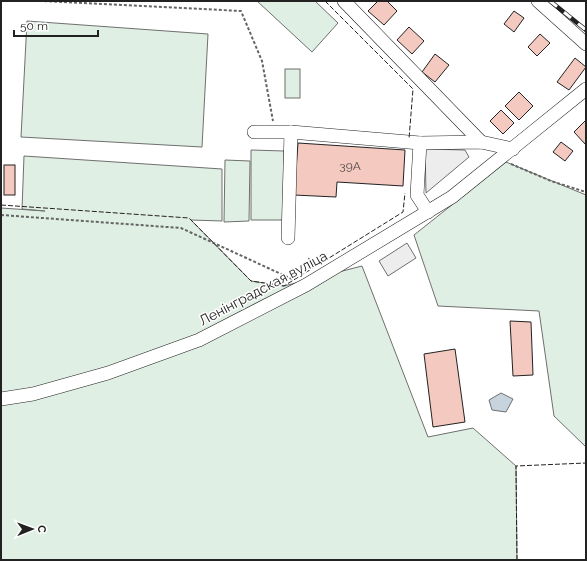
<svg xmlns="http://www.w3.org/2000/svg" width="587" height="561" viewBox="0 0 587 561" font-family="Raleway,sans-serif">
  <rect width="100%" height="100%" fill="#fff"/>
  <g fill="#e0efe3" stroke="#6f6f6f">
    <path d="M257 1H315L338 23 312 52Z"/>
    <path d="M27 21 208 34 202 147 21 137Z"/>
    <rect x="285" y="69" width="15" height="29"/>
    <path d="M251 150 284 151 283 220H251Z"/>
    <path d="M24 156 222 169V221L191 220 251 281 284 286 362 266 428 437 473 428 516 466 517 560H1V208L45 211 22 209Z"/>
    <path d="M225 160 250 161 249 221 224 222Z"/>
    <path d="M506 162 586 195V447L554 416 539 311 438 306 414 235Z"/>
  </g>
  <g fill="#ededed" stroke="#6f6f6f">
    <path d="M425 149 465 150 469 157 426 193Z"/>
    <path d="M407 243 416 258 388 276 379 261Z"/>
  </g>
  <path fill="#c7d3dd" stroke="#6f6f6f" d="M501 393 513 399 506 412 492 410 489 400Z"/>
  <g fill="#f3c9c0" stroke="#222">
    <path d="M378 1H387L397 11 384 25 368 11Z"/>
    <path d="M514 11 524 18 514 32 504 24Z"/>
    <path d="M409 27 424 41 412 54 397 40Z"/>
    <path d="M540 34 550 43 537 56 528 47Z"/>
    <path d="M435 54 449 65 435 82 422 72Z"/>
    <path d="M575 58 586 67 569 90 557 82Z"/>
    <path d="M519 92 533 106 519 120 505 106Z"/>
    <path d="M501 110 514 123 503 134 490 121Z"/>
    <path d="M586 120V145L574 132Z"/>
    <path d="M561 142 573 151 565 161 553 152Z"/>
    <path d="M298 143 405 150 403 186 337 182 336 197 294 195Z"/>
    <rect x="4" y="165" width="11" height="30"/>
    <path d="M510 321 531 322 533 375 513 376Z"/>
    <path d="M455 349 465 422 433 427 424 354Z"/>
  </g>
  <g fill="none" stroke-linecap="round" stroke-linejoin="round">
    <defs>
      <g id="minor">
        <path d="M344 1 481 142"/>
        <path d="M538 1 586 44"/>
        <path d="M254 132H291L420 143 481 142 513 149"/>
        <path d="M420 143 417 195 428 212"/>
        <path d="M288 238 291 132"/>
        <path d="M1 399 33 394 108 373 199 340 306 285 452 197 586 89"/>
      </g>
    </defs>
    <use href="#minor" stroke="#222" stroke-width="14"/>
    <g stroke="#646464" stroke-width="2" stroke-dasharray="3 2" stroke-linecap="butt">
      <path d="M44 1 241 11 262 61 273 121"/>
      <path d="M511 164 551 181 586 192"/>
      <path d="M1 215 181 228 292 279"/>
    </g>
    <use href="#minor" stroke="#fff" stroke-width="13"/>
    <defs>
      <path id="rail" d="M550 1 586 30"/>
    </defs>
    <use href="#rail" stroke="#222" stroke-width="4.5"/>
    <use href="#rail" stroke="#fff" stroke-width="3" stroke-dasharray="9" stroke-linecap="butt"/>
    <g stroke="#222" stroke-width="1" stroke-dasharray="5 2" stroke-linecap="butt">
      <path d="M325 1 413 89 409 139"/>
      <path d="M1 205 189 218 251 281 284 286 403 212 405 193"/>
      <path d="M517 560 516 466 586 463"/>
    </g>
  </g>
  <g text-anchor="middle" dominant-baseline="central" stroke-width="3" stroke-linejoin="round" paint-order="stroke">
    <g font-size="12" fill="#564c4a">
      <text x="350" y="166">39А</text>
    </g>
    <g font-size="14" fill="#222" stroke="#fff">
      <text transform="translate(263 288) rotate(-28)">Ленінградская вуліца</text>
    </g>
  </g>
  <rect width="587" height="561" fill="none" stroke="#222222" stroke-width="4"/>
  <g transform="translate(32 529) rotate(89)" stroke="#ffffff" stroke-width="3" paint-order="stroke">
  <path d="M0-3L7 15L0 10L-7 15Z" fill="#222222"/>
  <text y="-6" font-size="11" font-weight="bold" text-anchor="middle" fill="#222222">С</text>
  </g>
  <path d="M14 30v6h84v-6" fill="none" stroke="#222222" stroke-width="2"/>
  <text x="20" y="30" font-size="12" fill="#222222" stroke="#ffffff" stroke-width="3" paint-order="stroke">50 m</text>
</svg>
